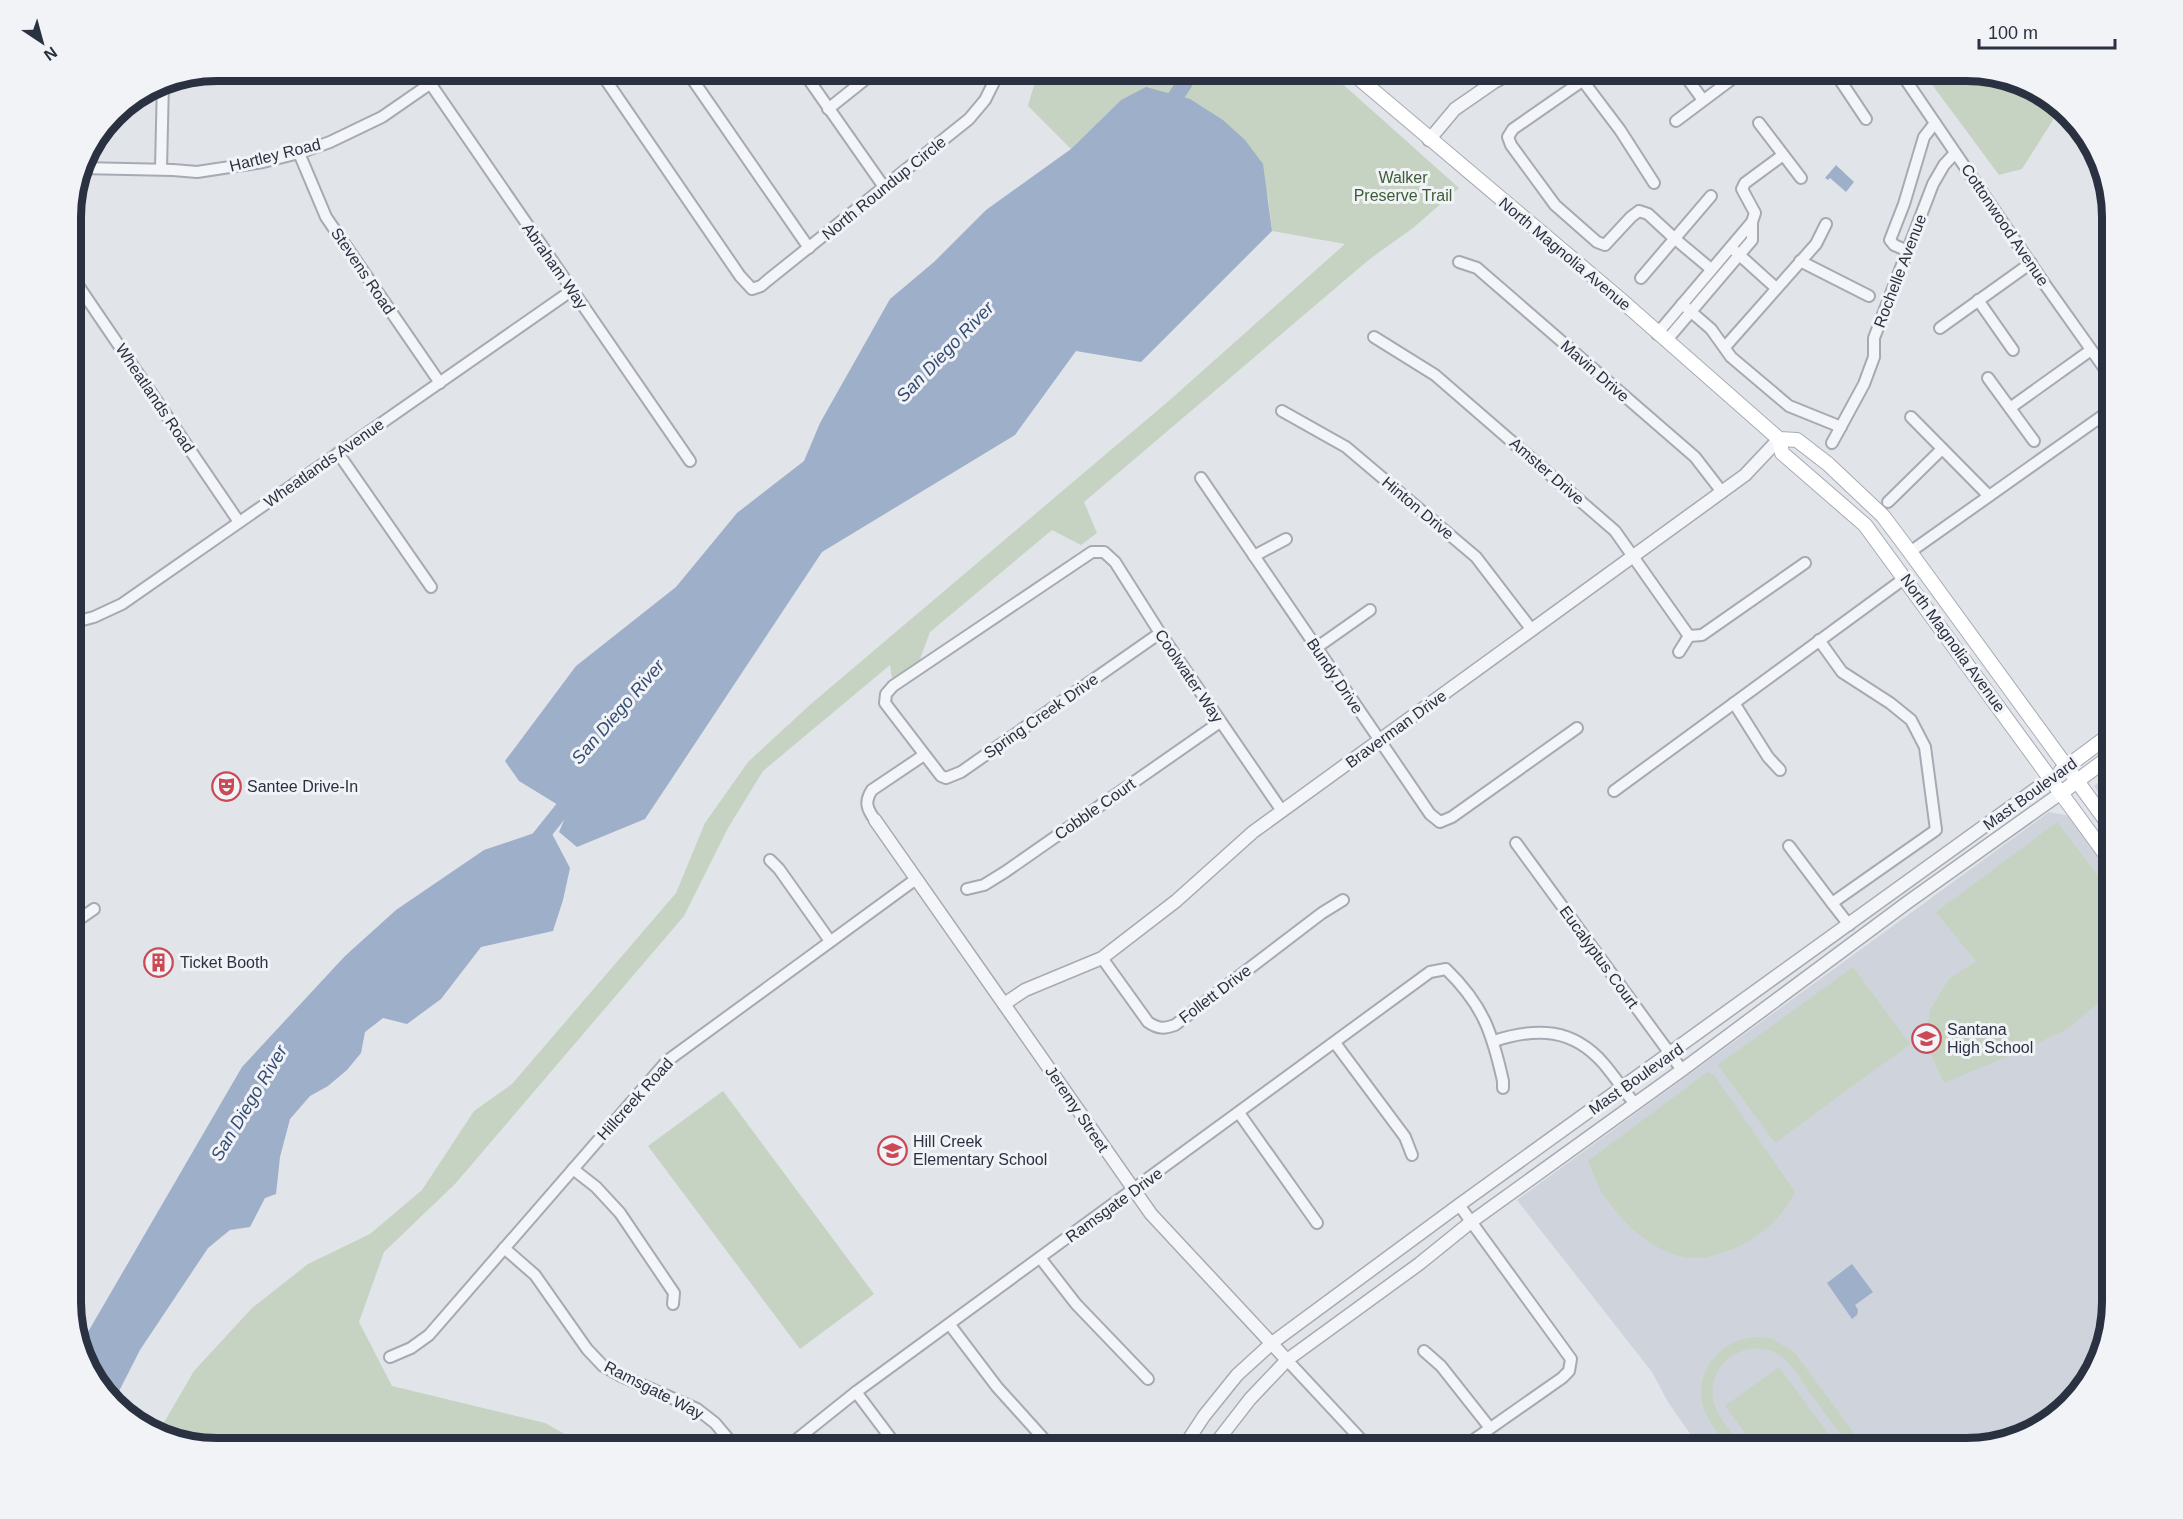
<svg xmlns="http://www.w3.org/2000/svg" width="2183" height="1519" viewBox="0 0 2183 1519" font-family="Helvetica,sans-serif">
  <rect width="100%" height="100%" fill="#e1e4e9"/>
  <g fill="#cfd3db">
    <path d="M2112 772V812L2094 786Z"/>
    <path d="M2049 812 2070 816 2112 875V1303L2088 1384 2039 1429 1967 1448H1700L1668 1402 1652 1372 1517 1200Z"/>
  </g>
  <g fill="#c6d3c2">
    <path d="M1038 71H1328L1459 188 1413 228 1371 258 1084 502 1097 533 1081 545 1052 530 930 632 919 662 892 678 890 665 763 771 728 828 684 916 455 1184 384 1252 359 1322 392 1386 545 1423 590 1448H217L159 1431 194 1371 252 1308 308 1264 370 1234 422 1190 474 1111 512 1084 676 893 705 823 748 762 812 703 1171 399 1345 244 1272 231 1268 196 1121 100 1071 149 1028 106Z"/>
    <path d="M1922 71H1966L2048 95 2060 109 2022 169 1999 175Z"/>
    <path d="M2057 822 2112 894V992L2067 1029 2028 1048 1944 1083 1925 1042 1930 1010 1949 979 1976 961 1936 912Z"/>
    <path d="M1853 967 1910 1044 1775 1143 1718 1065Z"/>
    <path d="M1707 1072 1714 1075 1795 1192C1781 1220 1757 1241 1727 1251 1719 1253 1709 1258 1700 1258 1659 1260 1622 1224 1601 1191 1596 1181 1592 1171 1588 1161Z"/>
    <path d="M723 1091 874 1294 800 1349 648 1146Z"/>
    <path d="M1756 1337 1773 1339 1795 1353 1865 1448H1851C1836 1429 1822 1409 1807 1389 1799 1377 1791 1362 1778 1354 1747 1337 1708 1362 1713 1398 1716 1417 1733 1433 1744 1448H1729C1721 1436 1709 1424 1704 1409 1692 1373 1720 1339 1756 1337Z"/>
    <path d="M1779 1367 1839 1448H1756L1725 1406Z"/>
  </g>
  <g fill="#9dafc9">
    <path d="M1146 87 1190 99 1223 120 1245 140 1263 164 1272 231 1141 362 1076 351 1015 435 822 552 645 819 577 847 559 832 568 811 519 781 505 761 576 666 676 587 737 513 804 461 820 423 890 299 934 262 986 210 1071 149 1121 100Z"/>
    <path d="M1836 165 1854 182 1846 192 1830 178 1828 180 1825 178Z"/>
    <path d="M549 828 570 868 563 900 553 931 481 947 441 999 407 1024 383 1018 365 1032 361 1053 347 1070 328 1086 310 1096 290 1119 280 1157 276 1194 265 1198 250 1227 230 1230 208 1248 140 1350 114 1401 90 1375 81 1344 242 1067 345 956 396 910 484 850Z"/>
    <path d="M1852 1264 1873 1292 1855 1305 1858 1310 1857 1315 1852 1319 1827 1283Z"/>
  </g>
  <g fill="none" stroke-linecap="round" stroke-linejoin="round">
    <g stroke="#9dafc9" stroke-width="16">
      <path d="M1165 113 1193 70"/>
      <path d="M533 846 577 791"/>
    </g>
    <defs>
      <g id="minor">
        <path d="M421 70 690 461"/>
        <path d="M599 70 740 276 752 289 761 286 768 280 969 119 985 100 1000 70"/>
        <path d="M686 70 809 248"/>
        <path d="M802 70 884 187"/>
        <path d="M1598 70 1513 129 1508 137 1511 145 1555 205 1597 242 1605 245 1631 217 1639 211 1648 214 1674 238 1711 269"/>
        <path d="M1681 70 1703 100"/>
        <path d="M1852 70 1840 80 1866 119"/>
        <path d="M1899 70 2046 286 2112 379"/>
        <path d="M1583 81 1620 130 1654 183"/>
        <path d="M828 109 877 70"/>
        <path d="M1676 121 1744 70"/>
        <path d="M1759 123 1801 178"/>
        <path d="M299 153 326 217 440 383"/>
        <path d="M80 168 173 170 197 172 263 162 299 153 330 142 382 117 450 70"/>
        <path d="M161 169 163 81"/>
        <path d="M1735 251 1776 288"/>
        <path d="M1908 251 1894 245 1890 240 1904 204 1924 137 1935 123"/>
        <path d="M1800 261 1869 296"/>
        <path d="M1459 262 1477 268 1695 457 1722 492"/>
        <path d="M71 275 239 522"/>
        <path d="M1641 278 1711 196"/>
        <path d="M1978 300 2013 350"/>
        <path d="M1682 304 1711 329 1731 357 1789 406 1841 427"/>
        <path d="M1940 328 2031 263"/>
        <path d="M1657 334 1752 222"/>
        <path d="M1374 337 1435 375 1615 531 1689 636"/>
        <path d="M1666 341 1752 240V222L1755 213 1742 189 1745 183 1783 155"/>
        <path d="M1725 347 1816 244 1826 224"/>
        <path d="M1988 378 2034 441"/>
        <path d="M2010 408 2091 350"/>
        <path d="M1282 411 1346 447 1476 557 1532 630"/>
        <path d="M1911 417 1989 496"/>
        <path d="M1832 443 1864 384 1874 357V338L1933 184 1944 165 1955 153"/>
        <path d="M338 453 431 587"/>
        <path d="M1201 478 1430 814 1440 822 1452 817 1577 728"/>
        <path d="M1888 502 1942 449"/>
        <path d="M1910 552 2112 409"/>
        <path d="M1254 556 1286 539"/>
        <path d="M71 623 94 617 122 604 571 291"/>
        <path d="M1160 633 961 772 946 778 941 776 885 703 886 694 893 686 1092 552H1104L1115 562 1160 633 1282 811"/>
        <path d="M1689 636 1702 635 1805 563"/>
        <path d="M1316 648 1370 610"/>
        <path d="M1679 652 1689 636"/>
        <path d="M1734 703 1768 757 1780 770"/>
        <path d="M1614 791 1905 578"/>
        <path d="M875 820C867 809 864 802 872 790L924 755"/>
        <path d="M1516 843 1682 1070"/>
        <path d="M1789 846 1832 903 1936 830 1925 747 1911 720 1890 703 1842 672 1819 640"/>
        <path d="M770 860 779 869 830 941"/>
        <path d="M967 889 984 885 1005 872 1220 722"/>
        <path d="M1832 903 1849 925"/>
        <path d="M71 925 94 909"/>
        <path d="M1102 958 1148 1022C1158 1029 1164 1029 1175 1025L1322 913 1343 900"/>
        <path d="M1494 1041C1537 1027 1573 1028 1604 1064 1615 1077 1624 1091 1635 1104"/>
        <path d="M1335 1043 1405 1137 1412 1155"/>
        <path d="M1239 1113 1317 1223"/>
        <path d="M573 1169 596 1187 620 1213 674 1293 673 1304"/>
        <path d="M1459 1205 1571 1359 1569 1371 1562 1378 1462 1448"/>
        <path d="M504 1248 535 1275 587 1349 603 1366 619 1375 697 1409 715 1423 736 1448"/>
        <path d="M1041 1259 1076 1304 1148 1379"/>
        <path d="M950 1325 997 1387 1052 1448"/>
        <path d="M1424 1351 1441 1366 1490 1428"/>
        <path d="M390 1357 411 1348 429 1335 667 1061 916 879"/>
        <path d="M1287 1360 1369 1448"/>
        <path d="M856 1392 898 1448"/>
        <path d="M786 1448 856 1392 1430 972 1446 969C1483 1005 1492 1032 1503 1081V1088"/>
      </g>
      <g id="tertiary">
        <path d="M1429 140 1455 109 1494 82 1518 70"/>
        <path d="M875 820 1151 1214 1287 1360"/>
        <path d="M1004 1004 1025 990 1102 958 1176 901 1253 832 1745 475 1779 439"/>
        <path d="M1183 1448 1204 1416 1237 1375 1272 1343 1459 1205 2051 778"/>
        <path d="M1212 1448 1250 1399 1287 1360 1419 1264 1471 1222 1682 1070 1908 902 2061 793"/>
      </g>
      <g id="secondary">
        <path d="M1349 70 1621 300 1779 439 1797 440 1828 464 1883 516 1910 552 2112 829"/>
        <path d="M1779 439 1782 453 1865 525 2112 863"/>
        <path d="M2061 771 2112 733"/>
        <path d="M2061 793 2112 755"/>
      </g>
    </defs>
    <use href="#minor" stroke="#a6abb3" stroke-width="14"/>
    <use href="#tertiary" stroke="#a6abb3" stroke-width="15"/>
    <use href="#secondary" stroke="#a6abb3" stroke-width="16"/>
    <use href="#minor" stroke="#f4f5f8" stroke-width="10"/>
    <use href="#tertiary" stroke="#f4f5f8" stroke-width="12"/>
    <use href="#secondary" stroke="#fff" stroke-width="14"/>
  </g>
  <defs>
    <symbol id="theatre-ring" viewBox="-11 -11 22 22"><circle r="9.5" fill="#f1f3f7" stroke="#cb4954" stroke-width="1.5"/><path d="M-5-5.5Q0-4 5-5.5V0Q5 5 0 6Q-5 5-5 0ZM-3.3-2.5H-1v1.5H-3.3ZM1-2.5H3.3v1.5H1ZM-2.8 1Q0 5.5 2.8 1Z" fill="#cb4954"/></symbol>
    <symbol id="building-ring" viewBox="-11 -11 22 22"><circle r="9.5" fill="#f1f3f7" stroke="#cb4954" stroke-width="1.5"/><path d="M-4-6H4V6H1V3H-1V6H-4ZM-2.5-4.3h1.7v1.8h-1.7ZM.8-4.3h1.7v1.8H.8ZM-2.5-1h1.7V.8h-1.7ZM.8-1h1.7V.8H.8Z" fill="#cb4954"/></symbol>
    <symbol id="school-ring" viewBox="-11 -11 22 22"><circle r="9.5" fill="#f1f3f7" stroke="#cb4954" stroke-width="1.5"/><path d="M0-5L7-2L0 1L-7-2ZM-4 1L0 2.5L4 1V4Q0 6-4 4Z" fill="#cb4954"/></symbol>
  </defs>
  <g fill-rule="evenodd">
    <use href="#theatre-ring" x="210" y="770" width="33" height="33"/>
    <use href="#building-ring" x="142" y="946" width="33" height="33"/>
    <use href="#school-ring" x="1910" y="1022" width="33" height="33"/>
    <use href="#school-ring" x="876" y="1134" width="33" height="33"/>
  </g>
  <g text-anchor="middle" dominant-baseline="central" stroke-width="6" stroke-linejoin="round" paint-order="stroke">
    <g font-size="16" fill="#2a3141" stroke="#f1f3f7">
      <text transform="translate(275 155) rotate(-14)">Hartley Road</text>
      <text transform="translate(884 188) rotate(-39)">North Roundup Circle</text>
      <text transform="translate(2005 225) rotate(56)">Cottonwood Avenue</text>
      <text transform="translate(1565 254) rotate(40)">North Magnolia Avenue</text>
      <text transform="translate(555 266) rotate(55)">Abraham Way</text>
      <text transform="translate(363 271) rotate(56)">Stevens Road</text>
      <text transform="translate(1900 271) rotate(-69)">Rochelle Avenue</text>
      <text transform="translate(1595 371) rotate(41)">Mavin Drive</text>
      <text transform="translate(155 398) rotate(56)">Wheatlands Road</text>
      <text transform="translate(324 463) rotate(-35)">Wheatlands Avenue</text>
      <text transform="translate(1547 471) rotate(41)">Amster Drive</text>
      <text transform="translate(1418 508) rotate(40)">Hinton Drive</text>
      <text transform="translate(1953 643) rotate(54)">North Magnolia Avenue</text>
      <text transform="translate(1189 676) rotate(56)">Coolwater Way</text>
      <text transform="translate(1335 676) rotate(56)">Bundy Drive</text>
      <text transform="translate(1041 716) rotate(-35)">Spring Creek Drive</text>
      <text transform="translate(1396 729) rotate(-36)">Braverman Drive</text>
      <text transform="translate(2030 794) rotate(-36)">Mast Boulevard</text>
      <text transform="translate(1095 809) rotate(-35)">Cobble Court</text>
      <text transform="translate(1599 957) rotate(54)">Eucalyptus Court</text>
      <text transform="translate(1215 994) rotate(-37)">Follett Drive</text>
      <text transform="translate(1636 1079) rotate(-35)">Mast Boulevard</text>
      <text transform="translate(635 1099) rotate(-48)">Hillcreek Road</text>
      <text transform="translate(1077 1109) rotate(56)">Jeremy Street</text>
      <text transform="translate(1114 1205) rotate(-36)">Ramsgate Drive</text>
      <text transform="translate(654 1390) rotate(27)">Ramsgate Way</text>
    </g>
    <g font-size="16" fill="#3c5c37" stroke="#f1f3f7">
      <text x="1403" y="177">Walker<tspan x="1403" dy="18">Preserve Trail</tspan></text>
    </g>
    <g font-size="16" fill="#2a3141" stroke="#f1f3f7" text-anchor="start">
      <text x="247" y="786">Santee Drive-In</text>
      <text x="180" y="962">Ticket Booth</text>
      <text x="1947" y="1029">Santana<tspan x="1947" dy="18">High School</tspan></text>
      <text x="913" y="1141">Hill Creek<tspan x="913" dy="18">Elementary School</tspan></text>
    </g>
    <g font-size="18" font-style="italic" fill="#354d74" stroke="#f1f3f7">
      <text transform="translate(945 352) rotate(-46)">San Diego River</text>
      <text transform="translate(618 712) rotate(-49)">San Diego River</text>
      <text transform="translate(249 1103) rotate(-59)">San Diego River</text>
    </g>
  </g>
  <path d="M0 0H2183V1519H0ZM217 81H1966A136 136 0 0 1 2102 217V1302A136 136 0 0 1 1966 1438H217A136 136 0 0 1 81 1302V217A136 136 0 0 1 217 81Z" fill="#f1f3f7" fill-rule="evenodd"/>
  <path fill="none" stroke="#2a3141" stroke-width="8" d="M217 81H1966A136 136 0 0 1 2102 217V1302A136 136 0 0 1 1966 1438H217A136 136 0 0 1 81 1302V217A136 136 0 0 1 217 81Z"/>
  <g transform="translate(42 42) rotate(144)" stroke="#f1f3f7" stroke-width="4.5" paint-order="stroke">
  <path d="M0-4.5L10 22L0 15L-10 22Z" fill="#2a3141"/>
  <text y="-9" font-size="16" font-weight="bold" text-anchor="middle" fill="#2a3141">N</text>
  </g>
  <path d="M1979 39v9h136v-9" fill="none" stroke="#2a3141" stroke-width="3"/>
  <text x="1988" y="39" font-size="18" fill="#2a3141" stroke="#f1f3f7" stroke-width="4.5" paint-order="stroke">100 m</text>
</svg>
